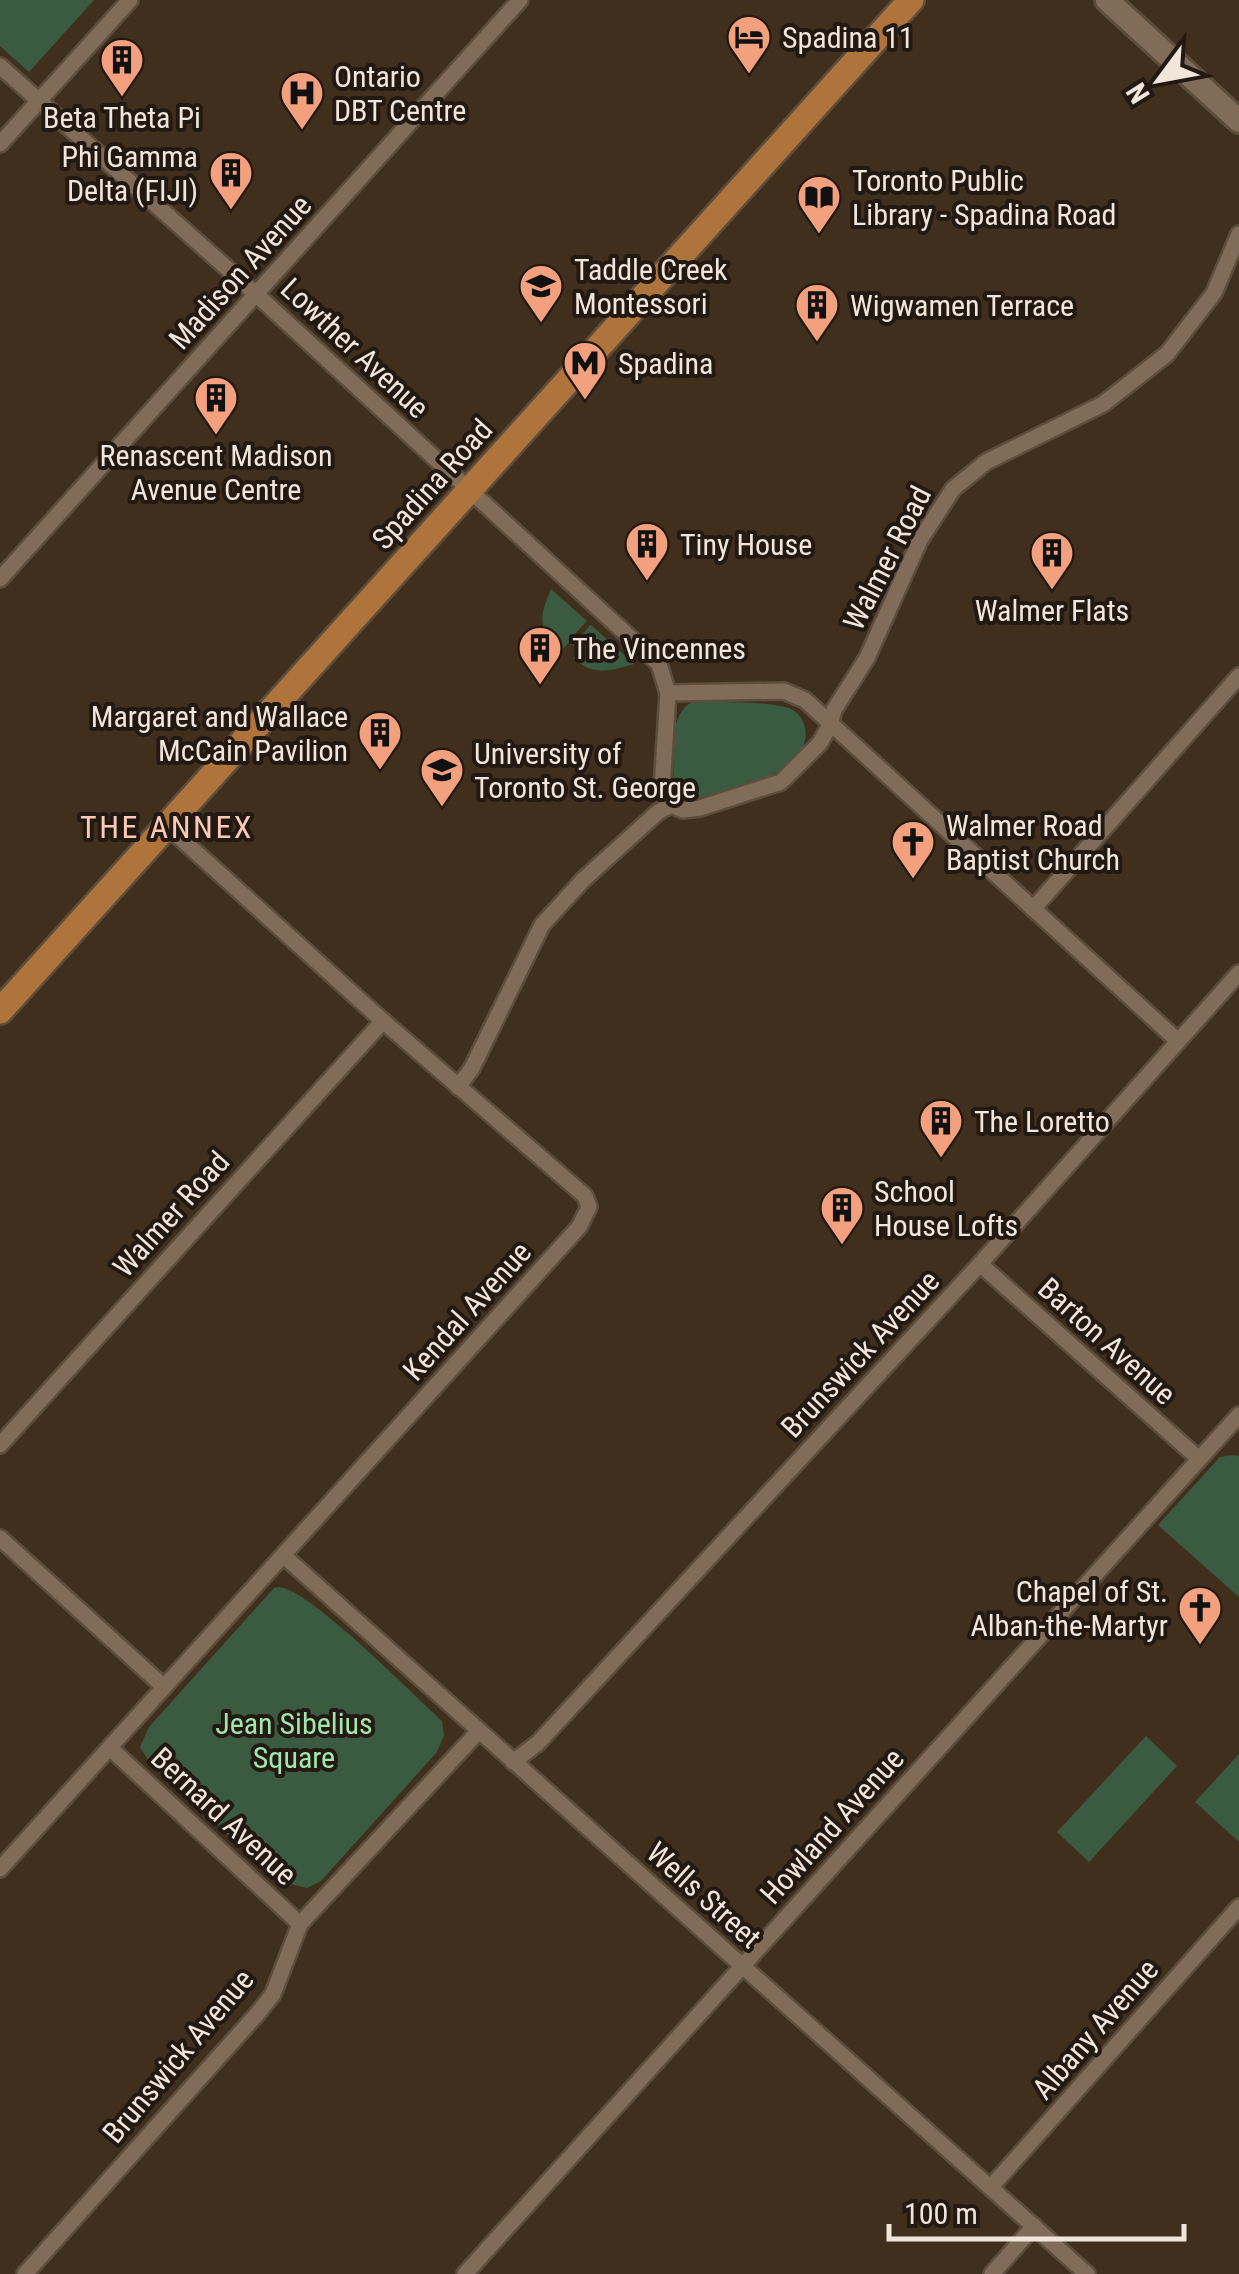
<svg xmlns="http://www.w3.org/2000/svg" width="1239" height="2274" viewBox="0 0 1239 2274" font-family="'Roboto Condensed',sans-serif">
  <rect width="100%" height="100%" fill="#412f1e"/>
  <g fill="#3a5b3f">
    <path d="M0 0H94L29 72 0 46Z"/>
    <path d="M551 589 587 621 573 636 579 641 574 646 569 642 562 650C538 627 538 620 551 589Z"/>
    <path d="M590 625H591L634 664C611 671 592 676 573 658L588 641 582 635Z"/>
    <path d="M692 702C716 702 763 701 785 707 796 709 803 718 805 728 814 773 723 795 690 799L676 790 673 781C675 756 667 716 692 702Z"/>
    <path d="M1232 1455 1239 1456V1597L1158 1525 1220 1457Z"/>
    <path d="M279 1587C308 1588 415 1696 442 1721L444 1735 437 1752 321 1881 307 1888 286 1883 266 1869 152 1766 140 1747 149 1727 274 1588Z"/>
    <path d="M1146 1736 1177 1766 1089 1862 1057 1832Z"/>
    <path d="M1239 1754V1842L1195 1802Z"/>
  </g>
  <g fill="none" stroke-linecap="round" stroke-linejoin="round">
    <defs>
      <g id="street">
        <path d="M0 66 257 295 659 664 668 693 662 788 671 805 683 810 700 808 781 782 820 743 830 725 834 710 867 658 920 540 953 489 986 462 1103 404 1167 354 1214 293 1239 234"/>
        <path d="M0 144 130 0"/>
        <path d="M0 579 520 0"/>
        <path d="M668 693 784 691 805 700 1178 1041"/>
        <path d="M1033 909 1239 676"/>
        <path d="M458 1087 472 1068 542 925 583 880 658 812 671 805"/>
        <path d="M980 1264 1198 1458"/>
        <path d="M0 1445 383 1021"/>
        <path d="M0 1538 164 1687"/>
        <path d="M284 1556 1087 2274"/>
        <path d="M110 1748 300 1924"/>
        <path d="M513 1762 538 1743 980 1264 1239 973"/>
        <path d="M0 1869 579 1227 589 1207 585 1196 383 1021 168 827"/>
        <path d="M991 2187 1239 1907"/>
        <path d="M25 2274 258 2013 273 1994 300 1924 478 1732"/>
        <path d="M465 2274 1239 1415"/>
        <path d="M992 2274 1034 2226"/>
      </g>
      <path id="secondary" d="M1107 0 1239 121"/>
      <path id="primary" d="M0 1011 911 0"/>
    </defs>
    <use href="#street" stroke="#5d4d3d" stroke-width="20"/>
    <use href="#secondary" stroke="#5d4d3d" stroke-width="28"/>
    <use href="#primary" stroke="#5d4d3d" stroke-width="30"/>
    <use href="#street" stroke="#806c59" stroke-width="15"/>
    <use href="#secondary" stroke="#806c59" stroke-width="22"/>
    <use href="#primary" stroke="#af733c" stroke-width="25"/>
  </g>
  <defs>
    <symbol id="hotel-pin" viewBox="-11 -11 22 30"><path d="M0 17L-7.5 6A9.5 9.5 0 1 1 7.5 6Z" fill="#f2a07e" stroke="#221912"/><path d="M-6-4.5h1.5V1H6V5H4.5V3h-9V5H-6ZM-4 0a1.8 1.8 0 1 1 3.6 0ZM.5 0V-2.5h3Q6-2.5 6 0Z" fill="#111"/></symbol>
    <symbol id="building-pin" viewBox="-11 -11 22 30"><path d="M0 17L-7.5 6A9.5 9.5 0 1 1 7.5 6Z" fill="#f2a07e" stroke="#221912"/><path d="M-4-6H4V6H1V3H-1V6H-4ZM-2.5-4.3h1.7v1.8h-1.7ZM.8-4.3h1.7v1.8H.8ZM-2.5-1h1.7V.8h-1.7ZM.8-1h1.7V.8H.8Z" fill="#111"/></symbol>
    <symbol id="hospital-pin" viewBox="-11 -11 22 30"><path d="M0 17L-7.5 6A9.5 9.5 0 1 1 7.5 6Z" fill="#f2a07e" stroke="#221912"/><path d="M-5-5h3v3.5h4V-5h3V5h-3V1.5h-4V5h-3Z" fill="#111"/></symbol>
    <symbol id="library-pin" viewBox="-11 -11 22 30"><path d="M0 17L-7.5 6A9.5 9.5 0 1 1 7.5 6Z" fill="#f2a07e" stroke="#221912"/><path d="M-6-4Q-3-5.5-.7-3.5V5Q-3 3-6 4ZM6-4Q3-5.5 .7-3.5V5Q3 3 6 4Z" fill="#111"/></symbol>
    <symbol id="school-pin" viewBox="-11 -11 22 30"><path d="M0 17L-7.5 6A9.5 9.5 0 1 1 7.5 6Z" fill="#f2a07e" stroke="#221912"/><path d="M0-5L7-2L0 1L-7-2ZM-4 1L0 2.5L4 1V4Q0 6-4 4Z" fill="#111"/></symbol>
    <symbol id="metro-pin" viewBox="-11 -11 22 30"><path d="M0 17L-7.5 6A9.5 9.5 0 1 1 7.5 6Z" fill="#f2a07e" stroke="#221912"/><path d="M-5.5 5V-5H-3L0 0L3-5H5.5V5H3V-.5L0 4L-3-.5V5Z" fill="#111"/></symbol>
    <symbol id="university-pin" viewBox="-11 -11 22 30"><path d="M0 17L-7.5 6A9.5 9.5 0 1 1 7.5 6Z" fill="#f2a07e" stroke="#221912"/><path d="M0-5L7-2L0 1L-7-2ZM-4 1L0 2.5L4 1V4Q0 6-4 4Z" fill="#111"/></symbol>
    <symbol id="church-pin" viewBox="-11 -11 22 30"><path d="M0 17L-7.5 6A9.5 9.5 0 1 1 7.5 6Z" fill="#f2a07e" stroke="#221912"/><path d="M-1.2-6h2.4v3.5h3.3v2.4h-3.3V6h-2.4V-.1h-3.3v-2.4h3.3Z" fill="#111"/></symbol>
  </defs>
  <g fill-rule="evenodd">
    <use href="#hotel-pin" x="724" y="12" width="50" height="68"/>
    <use href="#building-pin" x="97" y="35" width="50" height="68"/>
    <use href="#hospital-pin" x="277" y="68" width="50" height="68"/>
    <use href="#building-pin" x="206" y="148" width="50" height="68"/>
    <use href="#library-pin" x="794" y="172" width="50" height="68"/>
    <use href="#school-pin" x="516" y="261" width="50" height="68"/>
    <use href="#building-pin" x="792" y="280" width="50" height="68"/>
    <use href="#metro-pin" x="560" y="338" width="50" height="68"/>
    <use href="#building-pin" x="191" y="373" width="50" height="68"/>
    <use href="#building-pin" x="622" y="519" width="50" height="68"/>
    <use href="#building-pin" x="1027" y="528" width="50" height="68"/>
    <use href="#building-pin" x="515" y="623" width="50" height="68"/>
    <use href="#building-pin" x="355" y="708" width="50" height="68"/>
    <use href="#university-pin" x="417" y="745" width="50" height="68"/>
    <use href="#church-pin" x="888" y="817" width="50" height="68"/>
    <use href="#building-pin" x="916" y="1096" width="50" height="68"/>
    <use href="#building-pin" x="817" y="1183" width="50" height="68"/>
    <use href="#church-pin" x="1175" y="1583" width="50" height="68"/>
  </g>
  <g text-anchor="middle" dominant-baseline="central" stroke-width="8" stroke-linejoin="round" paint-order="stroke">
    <g font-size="30" fill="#f2e6db" stroke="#221912" text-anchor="start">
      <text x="782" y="37">Spadina 11</text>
      <text x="334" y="76">Ontario<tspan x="334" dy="34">DBT Centre</tspan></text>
      <text x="122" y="117" text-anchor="middle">Beta Theta Pi</text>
      <text x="198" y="156" text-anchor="end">Phi Gamma<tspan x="198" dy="34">Delta (FIJI)</tspan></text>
      <text x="852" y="180">Toronto Public<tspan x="852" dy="34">Library - Spadina Road</tspan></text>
      <text x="574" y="269">Taddle Creek<tspan x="574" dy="34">Montessori</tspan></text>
      <text x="850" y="305">Wigwamen Terrace</text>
      <text x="618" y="363">Spadina</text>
      <text x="216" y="455" text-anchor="middle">Renascent Madison<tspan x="216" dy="34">Avenue Centre</tspan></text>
      <text x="680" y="544">Tiny House</text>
      <text x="1052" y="610" text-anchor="middle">Walmer Flats</text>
      <text x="572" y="648">The Vincennes</text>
      <text x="348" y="716" text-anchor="end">Margaret and Wallace<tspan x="348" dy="34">McCain Pavilion</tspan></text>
      <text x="474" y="753">University of<tspan x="474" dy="34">Toronto St. George</tspan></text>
      <text x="946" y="825">Walmer Road<tspan x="946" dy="34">Baptist Church</tspan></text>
      <text x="974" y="1121">The Loretto</text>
      <text x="874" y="1191">School<tspan x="874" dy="34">House Lofts</tspan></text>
      <text x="1168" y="1591" text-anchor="end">Chapel of St.<tspan x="1168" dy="34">Alban-the-Martyr</tspan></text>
    </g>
    <g font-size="30" fill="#f2e6db" stroke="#221912">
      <text transform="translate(240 272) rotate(-48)">Madison Avenue</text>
      <text transform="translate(355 348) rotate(43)">Lowther Avenue</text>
      <text transform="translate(432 484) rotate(-48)">Spadina Road</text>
      <text transform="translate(887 558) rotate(-63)">Walmer Road</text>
      <text transform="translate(171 1214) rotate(-48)">Walmer Road</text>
      <text transform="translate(467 1311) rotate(-48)">Kendal Avenue</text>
      <text transform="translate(1107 1341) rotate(42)">Barton Avenue</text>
      <text transform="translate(860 1354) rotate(-47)">Brunswick Avenue</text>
      <text transform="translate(224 1816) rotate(43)">Bernard Avenue</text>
      <text transform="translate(832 1826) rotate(-48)">Howland Avenue</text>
      <text transform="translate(704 1895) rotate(42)">Wells Street</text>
      <text transform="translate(1095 2029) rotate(-49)">Albany Avenue</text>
      <text transform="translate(178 2056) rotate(-50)">Brunswick Avenue</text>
    </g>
    <g font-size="30" fill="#a2e6ad" stroke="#221912">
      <text x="294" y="1723">Jean Sibelius<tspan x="294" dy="34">Square</tspan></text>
    </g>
    <g font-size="32" letter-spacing="2.5" fill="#f9cab6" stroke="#221912">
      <text x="167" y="827">THE ANNEX</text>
    </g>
  </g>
  <g transform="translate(1159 80) rotate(238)" stroke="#221912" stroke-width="8" paint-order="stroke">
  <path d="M0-8L18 38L0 25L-18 38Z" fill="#f2e6db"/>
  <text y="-15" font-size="28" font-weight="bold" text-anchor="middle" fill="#f2e6db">N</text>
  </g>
  <path d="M889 2224v15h295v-15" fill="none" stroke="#f2e6db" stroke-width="5"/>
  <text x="904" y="2224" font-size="30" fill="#f2e6db" stroke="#221912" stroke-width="8" paint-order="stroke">100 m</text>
</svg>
